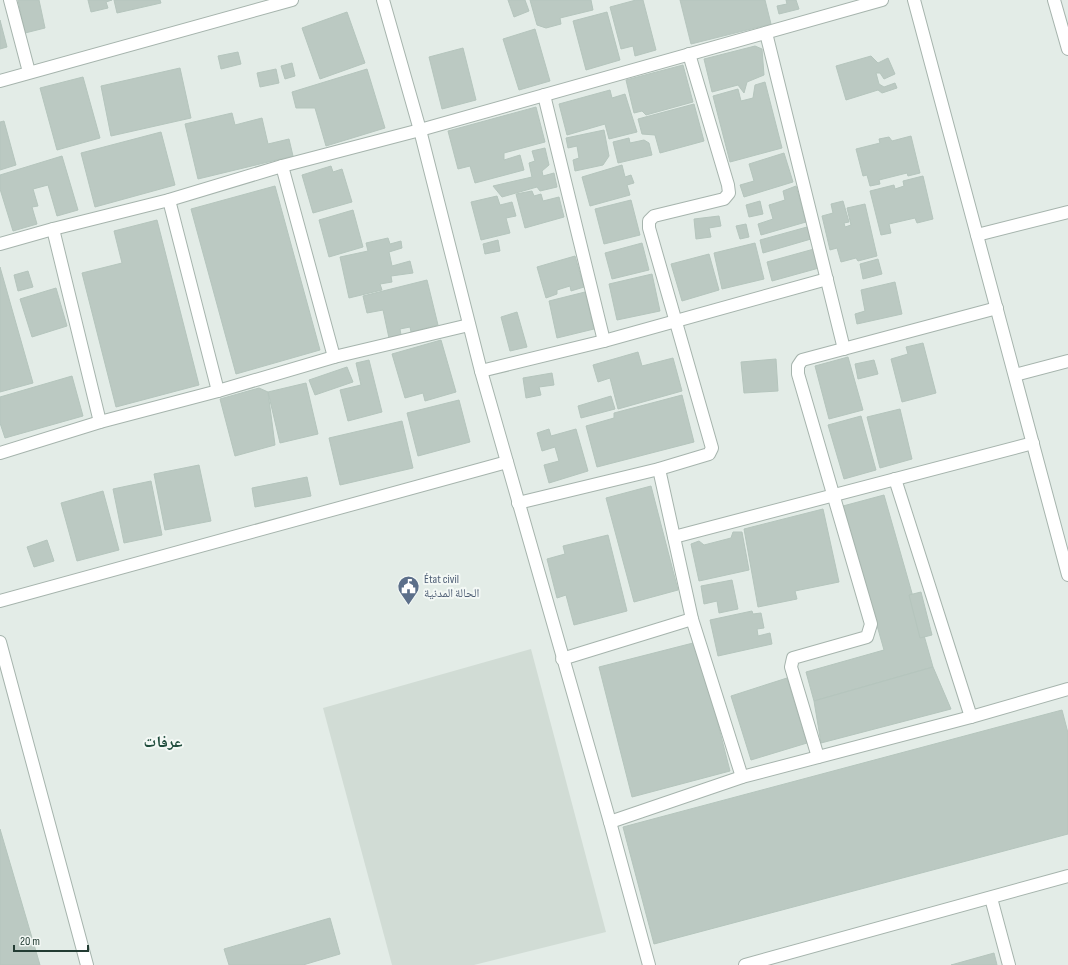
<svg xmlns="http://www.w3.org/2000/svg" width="1068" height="965" viewBox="0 0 1068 965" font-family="'Sofia Sans Condensed','Noto Naskh Arabic',sans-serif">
  <rect width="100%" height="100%" fill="#e3ece7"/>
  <path fill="#d1dcd5" d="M531 649 606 932 474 965H392L323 708Z"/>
  <g fill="#bbc9c2" stroke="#b5c5bd">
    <path d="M18 0H39L45 28 25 33Z"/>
    <path d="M88 0H112L106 2 108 8 91 12Z"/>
    <path d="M114 0H160L161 3 117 13Z"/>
    <path d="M508 0H525L529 11 514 17Z"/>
    <path d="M530 0H591L593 10 560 18 561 24 546 28 537 25Z"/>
    <path d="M636 0H643L656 50 635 56 633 46 621 49 610 7Z"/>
    <path d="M680 0H765L771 24 691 44Z"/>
    <path d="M786 0H796L799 9 779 14 777 6 787 4Z"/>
    <path d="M347 12 365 63 320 79 302 28Z"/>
    <path d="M607 12 620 60 586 70 573 21Z"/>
    <path d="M0 20 7 47 0 49Z"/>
    <path d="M535 29 550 81 519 90 503 39Z"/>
    <path d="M755 46 762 49 764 75 747 82 744 93 738 85 712 92 704 59Z"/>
    <path d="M463 48 476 100 442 109 429 57Z"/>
    <path d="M238 52 241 64 221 69 218 56Z"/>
    <path d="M871 56 878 63 888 58 895 74 884 79 880 73H876L879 84 884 87 895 83 897 88 882 93 878 90 846 100 836 66Z"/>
    <path d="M292 63 295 76 285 79 281 66Z"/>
    <path d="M683 65 693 102 646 115 642 111 634 113 626 80Z"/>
    <path d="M180 68 191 118 111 136 101 86Z"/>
    <path d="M276 69 279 83 260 87 257 73Z"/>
    <path d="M367 69 385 128 326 146 315 108H296L292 92Z"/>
    <path d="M83 77 100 138 57 150 40 88Z"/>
    <path d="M765 82 782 148 730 162 713 96 738 89 741 101 753 98 755 85Z"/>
    <path d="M610 90 612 98 625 94 637 132 609 139 605 124 567 135 559 104Z"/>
    <path d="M694 104 704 141 660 153 655 135 642 134 638 119Z"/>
    <path d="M536 107 545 142 504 153V160L520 155 524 170 475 183 470 166 458 169 448 131Z"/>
    <path d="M232 113 235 125 262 118 268 144 289 139 293 156 198 179 185 124Z"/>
    <path d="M4 121 16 165 0 170V122Z"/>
    <path d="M604 130 609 156 603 165 575 171 573 160 579 158 577 146 568 148 566 138Z"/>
    <path d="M161 132 175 185 95 207 81 153Z"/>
    <path d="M911 136 920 173 908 176 907 173 879 180 880 184 870 186 867 175 863 176 856 149 880 143 879 139 889 137 892 141Z"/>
    <path d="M629 138 630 143 644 140 649 143 652 155 618 163 613 142Z"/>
    <path d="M545 148 549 165 542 171 543 176 554 173 557 187 540 191 537 187 502 197 493 186 532 177 529 163 535 161 532 151Z"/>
    <path d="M784 153 793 182 744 197 740 185 754 181 749 164Z"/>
    <path d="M62 156 78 210 57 216 48 185 33 189 38 206 32 207 37 224 13 231 0 189V175Z"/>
    <path d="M622 165 625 177 631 175 634 183 627 185 630 195 590 206 582 177Z"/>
    <path d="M331 166 333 172 342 169 352 202 313 213 302 175Z"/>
    <path d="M923 176 933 219 917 223 915 218 889 224 891 233 881 235 870 191 894 185 895 189 904 186 903 181Z"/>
    <path d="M275 186 320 350 236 374 191 209Z"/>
    <path d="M796 186 806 222 761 235 758 224 773 219 769 205 785 200 783 191Z"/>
    <path d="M532 191 534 196 541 194 543 201 559 197 564 217 525 228 516 194Z"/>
    <path d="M497 196 500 205 512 202 516 216 506 218 510 233 481 240 471 202Z"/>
    <path d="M631 200 640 235 604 244 595 209Z"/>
    <path d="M760 201 763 214 749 217 746 205Z"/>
    <path d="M843 201 849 222 844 223 845 227 851 225 847 208 865 204 877 256 858 261 856 258 841 262 837 248 830 250 822 216 833 213 831 204Z"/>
    <path d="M353 210 363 247 329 257 319 220Z"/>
    <path d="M719 216 721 226 709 228 711 237 696 239 694 219Z"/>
    <path d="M157 220 199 385 116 407 82 273 122 263 114 231Z"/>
    <path d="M746 224 749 237 740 239 736 226Z"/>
    <path d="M807 227 811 239 763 253 760 240Z"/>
    <path d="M388 238 390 244 401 241 402 248 389 252 392 266 410 261 413 273 391 276 392 282 380 284 382 290 349 298 340 257 368 251 366 243Z"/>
    <path d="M498 240 500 251 485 254 483 244Z"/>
    <path d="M642 243 649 270 612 279 605 253Z"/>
    <path d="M755 243 764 279 722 289 714 253Z"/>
    <path d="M814 249 819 268 772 281 767 262Z"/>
    <path d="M709 254 719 290 682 301 671 264Z"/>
    <path d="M575 256 584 287 571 291 570 286 557 290V294L546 298 537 267Z"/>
    <path d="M878 259 882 274 863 279 860 264Z"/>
    <path d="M0 267 33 383 0 392Z"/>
    <path d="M28 271 33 287 18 291 14 275Z"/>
    <path d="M652 274 660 311 617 320 609 284Z"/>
    <path d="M427 280 438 325 411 332 410 327 400 329 401 335 389 338 383 310 367 313 363 296Z"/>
    <path d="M895 282 902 314 857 324 855 314 865 311 861 290Z"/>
    <path d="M56 288 67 326 32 337 20 299Z"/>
    <path d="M585 292 594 329 557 338 549 301Z"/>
    <path d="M517 312 527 347 510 351 501 317Z"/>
    <path d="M441 340 456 392 425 401 423 393 405 398 392 354Z"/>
    <path d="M923 343 936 393 902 402 891 359 908 354 906 347Z"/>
    <path d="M638 352 642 366 673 358 682 391 618 409 610 378 598 382 593 365Z"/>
    <path d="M848 357 863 410 829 419 815 366Z"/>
    <path d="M776 359 778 391 744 393 741 362Z"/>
    <path d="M369 360 382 412 348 421 340 390 361 385 356 363Z"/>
    <path d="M874 360 878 374 858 379 855 364Z"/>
    <path d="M347 367 353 382 315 395 309 380Z"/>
    <path d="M552 373 554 385 539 387 541 395 526 398 523 378Z"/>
    <path d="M72 376 83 416 5 438 0 423V397Z"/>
    <path d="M306 383 318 434 280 443 268 392Z"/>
    <path d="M259 388 268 392 275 445 235 456 220 399Z"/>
    <path d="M682 395 694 442 597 467 586 426 614 418V413Z"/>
    <path d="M611 396 615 409 581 418 578 406Z"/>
    <path d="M459 400 470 442 418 456 407 413Z"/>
    <path d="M900 409 912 459 880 468 867 417Z"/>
    <path d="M861 416 876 470 844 479 828 425Z"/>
    <path d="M402 421 413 468 340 485 329 438Z"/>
    <path d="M549 429 551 436 576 429 588 471 549 483 544 465 559 461 555 447 542 451 537 433Z"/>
    <path d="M199 465 211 521 165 530 154 474Z"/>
    <path d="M307 477 311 496 255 507 252 488Z"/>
    <path d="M151 481 162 535 124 543 113 489Z"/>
    <path d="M651 486 678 590 634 602 606 498Z"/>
    <path d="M103 491 119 550 77 561 61 503Z"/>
    <path d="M884 495 933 667 814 701 806 672 884 650 843 506Z"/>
    <path d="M823 509 839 582 795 591 797 599 758 607 744 529Z"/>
    <path d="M733 532H742L749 570 699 581 691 544 699 541 704 545 731 538Z"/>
    <path d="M608 535 627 611 574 625 566 595 557 598 547 559 565 554 563 546Z"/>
    <path d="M47 540 54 561 34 567 27 547Z"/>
    <path d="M732 580 738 609 719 613 717 601 704 604 701 586Z"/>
    <path d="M921 592 932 635 920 638 909 595Z"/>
    <path d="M752 611 753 614 761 613 764 628 757 629 758 636 770 633 772 644 718 656 710 620Z"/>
    <path d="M697 642 730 771 632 797 599 667Z"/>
    <path d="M933 667 951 709 821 743 814 701Z"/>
    <path d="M787 678 807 743 751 760 731 696Z"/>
    <path d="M1062 710 1068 733V834L654 944 623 827Z"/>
    <path d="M0 829 40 965H0Z"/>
    <path d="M330 918 340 954 303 965H229L224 949Z"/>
    <path d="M994 953 997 965H951Z"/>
  </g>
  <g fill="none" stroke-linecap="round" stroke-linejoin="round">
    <defs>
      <g id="minor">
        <path d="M10 0 29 72"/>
        <path d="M383 0 420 130 481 371 610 822 649 965"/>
        <path d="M914 0 1068 575"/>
        <path d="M1054 0 1068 49"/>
        <path d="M766 33 844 349"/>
        <path d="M0 81 292 0"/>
        <path d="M544 95 604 341"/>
        <path d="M282 166 334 357"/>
        <path d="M169 200 218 391"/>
        <path d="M53 229 100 422"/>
        <path d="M977 235 1068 212"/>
        <path d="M0 244 53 229 169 200 282 166 420 130 882 0"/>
        <path d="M481 371 604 341 827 279"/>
        <path d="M1015 375 1068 361"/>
        <path d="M0 453 100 422 218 391 334 357 469 325"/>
        <path d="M659 469 692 619 742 777"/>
        <path d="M895 479 971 717"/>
        <path d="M518 503 659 469 709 454 712 448 649 228V221L654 216 724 199 729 193 728 185 689 54"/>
        <path d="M674 537 1033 443"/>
        <path d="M0 601 507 462"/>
        <path d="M0 642 87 965"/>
        <path d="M562 659 692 619"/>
        <path d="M818 757 791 667 793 658 867 637 871 624 798 374V366L802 360 997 308"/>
        <path d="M610 822 742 777 971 717 1068 689"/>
        <path d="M991 898 1009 965"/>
        <path d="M745 965 1068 876"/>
      </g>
    </defs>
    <use href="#minor" stroke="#a6b4ad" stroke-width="14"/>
    <use href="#minor" stroke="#fff" stroke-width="12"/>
  </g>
  <defs>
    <symbol id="civic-pin" viewBox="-11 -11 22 30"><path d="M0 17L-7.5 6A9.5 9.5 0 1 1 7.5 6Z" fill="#5c6f8a" stroke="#f3f8f5"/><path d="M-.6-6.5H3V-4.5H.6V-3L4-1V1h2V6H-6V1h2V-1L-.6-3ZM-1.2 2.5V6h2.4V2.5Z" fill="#fff"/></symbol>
  </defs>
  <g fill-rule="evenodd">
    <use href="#civic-pin" x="396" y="574" width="25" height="34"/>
  </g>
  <g text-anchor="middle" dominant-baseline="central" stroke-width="4" stroke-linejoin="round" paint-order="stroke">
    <g font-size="12" fill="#4e5e75" stroke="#f3f8f5" text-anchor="start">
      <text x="424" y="579">État civil<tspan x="424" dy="14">الحالة المدنية</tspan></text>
    </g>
    <g font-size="16" font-weight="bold" fill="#204d3d" stroke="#f3f8f5">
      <text x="163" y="742">عرفات</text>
    </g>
  </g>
  <path d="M14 945v6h74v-6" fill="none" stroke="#233c33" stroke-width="2"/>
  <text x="20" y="945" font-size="12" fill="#233c33" stroke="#f3f8f5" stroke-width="3" paint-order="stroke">20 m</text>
</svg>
